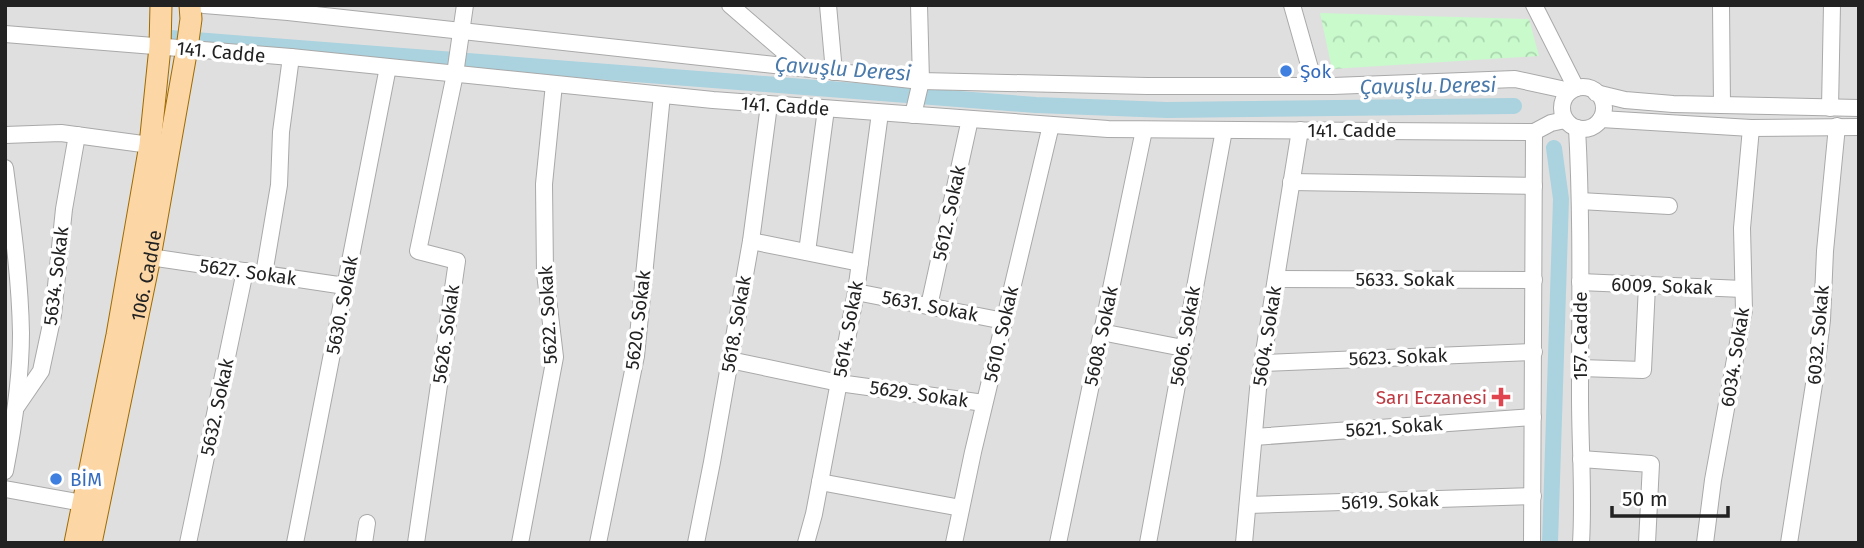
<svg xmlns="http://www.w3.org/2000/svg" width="1864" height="548" viewBox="0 0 1864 548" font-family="'Fira Sans',sans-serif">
  <defs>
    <pattern id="park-crowns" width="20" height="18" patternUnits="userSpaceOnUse" patternTransform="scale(1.75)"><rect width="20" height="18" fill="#c8facc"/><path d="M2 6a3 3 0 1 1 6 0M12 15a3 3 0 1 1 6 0" fill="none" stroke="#acd6af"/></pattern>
  </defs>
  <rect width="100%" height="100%" fill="#f2efe9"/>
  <rect fill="#e0dfdf" x="5" y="5" width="1854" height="538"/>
  <path fill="url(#park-crowns)" d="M1320 13 1529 19 1539 56 1332 69Z"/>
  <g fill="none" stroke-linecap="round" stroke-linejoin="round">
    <g stroke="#aad3df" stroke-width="16">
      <path d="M170 38 1036 105 1167 110 1514 106"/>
      <path d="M1550 543 1561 199 1554 148"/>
    </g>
    <defs>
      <g id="minor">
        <path d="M204 5 288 12 921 81 1147 86H1333L1515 79 1570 91"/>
        <path d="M730 5 803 68"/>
        <path d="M828 5 834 72"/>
        <path d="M1292 5 1315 86"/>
        <path d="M1534 5 1576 88"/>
        <path d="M1721 5 1722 105"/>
        <path d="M5 34 291 57 713 100 1108 129 1534 132 1551 123 1565 120"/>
        <circle cx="1583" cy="108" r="21"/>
        <path d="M1596 93 1625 100 1673 104 1859 108"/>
        <path d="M1830 108 1832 5"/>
        <path d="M913 115 921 81 919 5"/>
        <path d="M1601 119 1751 128 1859 127"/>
        <path d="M1577 128C1582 218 1580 308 1580 397 1580 446 1584 494 1581 543"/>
        <path d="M5 135 61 133 150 145"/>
        <path d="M5 168C12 222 20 277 21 333 21 379 14 425 5 471"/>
        <path d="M1291 182 1534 186"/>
        <path d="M1580 201 1669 206"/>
        <path d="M751 241 860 263"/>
        <path d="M807 252 826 109"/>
        <path d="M150 257 345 286"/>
        <path d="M264 274 279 185 281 132 291 57"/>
        <path d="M1276 279 1534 280"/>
        <path d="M1580 282 1743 289"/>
        <path d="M856 292 1004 321"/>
        <path d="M929 306 970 119"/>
        <path d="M1101 332 1183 348"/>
        <path d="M730 360 839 383 984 403"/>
        <path d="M1262 363 1534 352"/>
        <path d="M1580 368 1643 370 1647 285"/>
        <path d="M17 406 41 371 53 315 64 209 77 135"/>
        <path d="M1254 437 1533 417"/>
        <path d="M1581 459 1651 464 1647 543"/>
        <path d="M820 482 961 508"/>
        <path d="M5 489 83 503"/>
        <path d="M1248 505 1533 496"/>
        <path d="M188 543 245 271"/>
        <path d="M295 543 388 67"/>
        <path d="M364 543 367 523"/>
        <path d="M416 543 457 261 418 251 455 74 465 5"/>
        <path d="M520 543 555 357 545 273 544 184 554 84"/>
        <path d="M598 543 636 356 662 95"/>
        <path d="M696 543 712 462 751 241 769 105"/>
        <path d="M806 543 814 514 856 292 880 113"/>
        <path d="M954 543 973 452 1051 125"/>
        <path d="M1058 543 1144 130"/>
        <path d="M1148 543 1224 130"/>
        <path d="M1244 543 1258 389 1300 130"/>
        <path d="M1532 543 1534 132"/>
        <path d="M1705 543 1713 480 1744 310 1742 228 1751 128"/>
        <path d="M1789 543 1815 378 1822 320 1825 251 1837 126"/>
      </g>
      <g id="major">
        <path d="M75 543 117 335 150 145 160 47 161 5"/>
        <path id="s1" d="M91 543 150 257 187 48 191 19 190 5"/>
      </g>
    </defs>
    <use href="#minor" stroke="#a9a9a9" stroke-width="18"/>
    <use href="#major" stroke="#a06b00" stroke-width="23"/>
    <use href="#minor" stroke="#fff" stroke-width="16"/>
    <use href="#major" stroke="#fcd6a4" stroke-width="21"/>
  </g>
  <g fill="#3f7fe0" stroke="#fff" stroke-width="2.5">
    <circle cx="1286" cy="71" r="7"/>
    <circle cx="56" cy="479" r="7"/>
  </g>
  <path fill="#e0444e" stroke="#fff" stroke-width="2.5" d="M1497.5 386.5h7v7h7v7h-7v7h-7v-7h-7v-7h7z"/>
  <g text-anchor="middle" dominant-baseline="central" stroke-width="7" stroke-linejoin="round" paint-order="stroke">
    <g font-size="19" fill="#222" stroke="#fff">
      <text transform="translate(221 52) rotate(5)">141. Cadde</text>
      <text transform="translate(785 106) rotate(4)">141. Cadde</text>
      <text x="1352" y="130">141. Cadde</text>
      <text transform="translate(949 213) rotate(-78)">5612. Sokak</text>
      <text transform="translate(248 272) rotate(8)">5627. Sokak</text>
      <text stroke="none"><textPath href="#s1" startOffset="273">106. Cadde</textPath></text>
      <text transform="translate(56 276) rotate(-83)">5634. Sokak</text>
      <text x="1405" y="279">5633. Sokak</text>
      <text transform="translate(1662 286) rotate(2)">6009. Sokak</text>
      <text transform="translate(342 305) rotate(-79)">5630. Sokak</text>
      <text transform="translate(930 306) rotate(11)">5631. Sokak</text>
      <text transform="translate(548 315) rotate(-93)">5622. Sokak</text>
      <text transform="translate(638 320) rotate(-83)">5620. Sokak</text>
      <text transform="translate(736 324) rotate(-80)">5618. Sokak</text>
      <text transform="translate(848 329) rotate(-80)">5614. Sokak</text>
      <text transform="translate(446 334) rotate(-82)">5626. Sokak</text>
      <text transform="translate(1001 334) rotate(-77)">5610. Sokak</text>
      <text transform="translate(1818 335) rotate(-85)">6032. Sokak</text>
      <text transform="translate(1101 336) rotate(-78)">5608. Sokak</text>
      <text transform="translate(1185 336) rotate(-80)">5606. Sokak</text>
      <text transform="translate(1267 336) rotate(-81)">5604. Sokak</text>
      <text transform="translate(1580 336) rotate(-90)">157. Cadde</text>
      <text transform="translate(1398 357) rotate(-2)">5623. Sokak</text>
      <text transform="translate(1735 357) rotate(-81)">6034. Sokak</text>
      <text transform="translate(919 394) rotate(8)">5629. Sokak</text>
      <text transform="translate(217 407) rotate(-78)">5632. Sokak</text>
      <text transform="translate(1394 427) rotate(-4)">5621. Sokak</text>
      <text transform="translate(1390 501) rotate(-2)">5619. Sokak</text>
    </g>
    <g font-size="19" fill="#366cbe" stroke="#fff" text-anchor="start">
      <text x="1300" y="71">Şok</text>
      <text x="70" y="479">BİM</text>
    </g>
    <g font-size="19" fill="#be3a42" stroke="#fff" text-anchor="end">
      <text x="1487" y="397">Sarı Eczanesi</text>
    </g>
    <g font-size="21" font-style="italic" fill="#4a7aab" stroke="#fff">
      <text transform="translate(843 69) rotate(4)">Çavuşlu Deresi</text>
      <text transform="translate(1428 86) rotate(-1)">Çavuşlu Deresi</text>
    </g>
  </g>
  <rect width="1864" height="548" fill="none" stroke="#222222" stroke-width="14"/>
  <path d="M1612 506v10h116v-10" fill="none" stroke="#222222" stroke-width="3.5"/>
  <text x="1622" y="506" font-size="21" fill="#222222" stroke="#ffffff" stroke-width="5" paint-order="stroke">50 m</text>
</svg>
